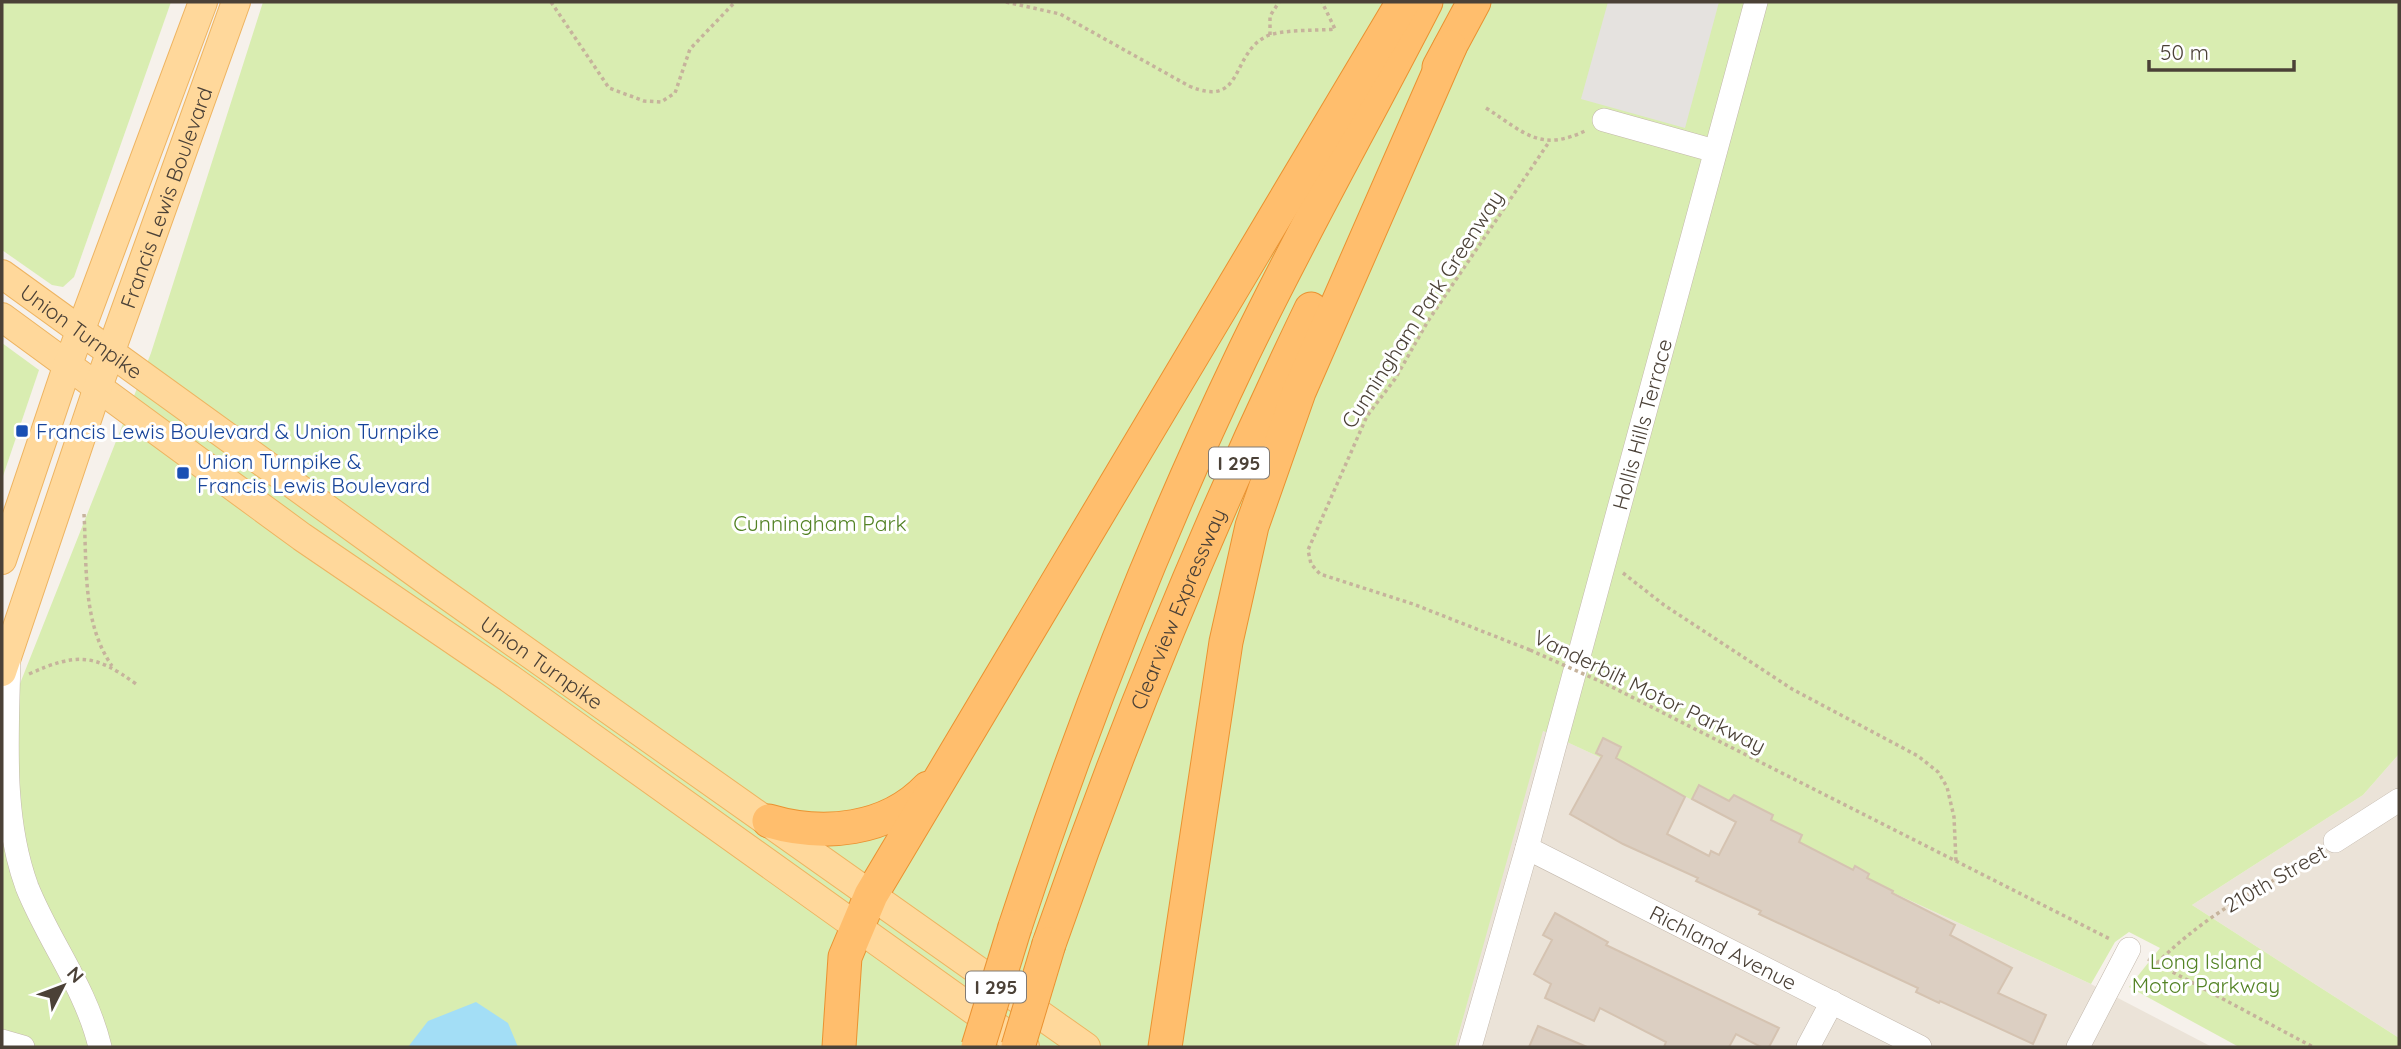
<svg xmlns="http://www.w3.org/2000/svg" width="2401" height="1049" viewBox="0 0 2401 1049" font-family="Quicksand,sans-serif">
  <rect width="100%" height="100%" fill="#f6f1eb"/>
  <g fill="#ebe3d8">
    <path d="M1541 730 2091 984 2212 1047H1455Z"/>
    <path d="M2399 754V1038L2192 905 2363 795Z"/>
  </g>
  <g fill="#d9edb1">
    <path d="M2 2H171L74 277 63 287 52 285 2 250Z"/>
    <path d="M263 2H2399V754L2363 795 2192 905 2399 1038V1047H2239L2129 987 2160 948 2129 932 2115 942 2091 984 1543 731 1455 1047H2V729L151 353Z"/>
    <path d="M2 343 39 370 2 479Z"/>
  </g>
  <path fill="#e5e2df" d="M1608 2H1719L1685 128 1581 99Z"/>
  <path fill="#a3def6" d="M476 1002 508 1023 518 1047H408L428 1021Z"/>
  <g fill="#dccfc2" stroke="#d5c3b1" stroke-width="2">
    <path d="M1603 738 1621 747 1616 758 1685 797 1667 834 1709 856 1711 851 1719 855 1736 822 1692 799 1699 785 1729 801 1734 795 1773 815 1771 820 1802 835 1799 842 1853 870 1855 866 1869 874 1867 878 1893 891 1892 893 1955 925 1950 935 2012 968 1998 993 2046 1015 2033 1044 1940 1001 1939 1003 1916 992 1918 988 1759 914 1761 911 1696 881 1698 878 1623 844 1570 814 1602 756 1596 753Z"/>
    <path d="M1555 913 1608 942 1606 945 1779 1028 1769 1047H1761L1736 1034 1729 1047H1664L1666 1042 1600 1008 1594 1021 1545 998 1551 984 1534 974 1552 940 1543 935Z"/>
    <path d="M1538 1026 1587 1047H1529Z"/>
  </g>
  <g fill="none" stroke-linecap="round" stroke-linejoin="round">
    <defs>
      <g id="minor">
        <path d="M1604 120 1715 151"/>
        <path d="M9 653C8 731 0 813 27 887 49 942 86 988 100 1047"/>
        <path d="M2335 841 2399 800"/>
        <path id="s1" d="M1527 848 1920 1047"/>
        <path d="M2 1041 23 1047"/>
        <path id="s2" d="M1470 1047 1527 848 1756 2"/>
        <path d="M1808 1047 1832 1002"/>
        <path d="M2078 1047 2129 949"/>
      </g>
      <g id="major">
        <path id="s3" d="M2 274 431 584 1086 1047"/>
        <path d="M2 317 302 537 509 678 1025 1047"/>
        <path d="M2 560 68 364 203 2"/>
        <path id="s4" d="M2 672 98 387 236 2"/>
      </g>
      <g id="highway">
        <path d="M1439 67 1474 2"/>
        <path d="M769 821C823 837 887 831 928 788"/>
        <path d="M1015 927C1079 733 1153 542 1241 358 1299 237 1365 121 1426 2"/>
        <path id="s5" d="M1049 944C1124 728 1212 515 1311 309"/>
        <path d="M839 1047 845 957 871 895 1403 2"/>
        <path d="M1165 1047 1226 642 1252 526 1299 392 1450 47"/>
      </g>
    </defs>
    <use href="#minor" stroke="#c3b8ac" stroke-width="24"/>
    <use href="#major" stroke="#eeb461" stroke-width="30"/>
    <use href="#highway" stroke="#ea9231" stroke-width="35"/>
    <g stroke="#c6b39c" stroke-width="3.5" stroke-dasharray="3.5 3.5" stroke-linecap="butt">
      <path d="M551 2 609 88 644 101 661 102 675 93 690 49 735 2"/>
      <path d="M1006 2 1060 14 1189 86C1244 109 1230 56 1265 37 1279 29 1317 31 1335 29L1322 2"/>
      <path d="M1270 35V16L1279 2"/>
      <path d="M1486 108C1525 133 1540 153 1587 130"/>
      <path d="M84 514C87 565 82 623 112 666"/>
      <path d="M1623 573 1664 605 1792 689 1918 756 1938 772 1947 787 1954 817 1956 861"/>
      <path d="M1530 650 1413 604 1320 574 1311 564 1308 550 1367 416 1395 379 1428 321 1549 142"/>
      <path d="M29 674C76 653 94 653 136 684"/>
      <path d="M1606 684 2110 939"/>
      <path d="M2148 959 2313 1047"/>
      <path d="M2157 963C2210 911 2257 889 2322 855"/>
    </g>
    <use href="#minor" stroke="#fff" stroke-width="23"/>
    <use href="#major" stroke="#ffd89b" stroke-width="28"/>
    <use href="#highway" stroke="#ffbe6d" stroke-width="33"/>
    <defs>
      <g id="highway-bridge">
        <path d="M978 1047 1015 927"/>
        <path d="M1018 1047 1049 944"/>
      </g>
    </defs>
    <use href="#highway-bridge" stroke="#ea9231" stroke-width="35" stroke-linecap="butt"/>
    <path stroke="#c6b39c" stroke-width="3.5" stroke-dasharray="3.5 3.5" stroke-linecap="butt" d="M1530 650 1606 684"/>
    <use href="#highway-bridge" stroke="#ffbe6d" stroke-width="33"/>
  </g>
  <g fill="#1a4fb4" stroke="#fff" stroke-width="2.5">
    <rect x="15" y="424" width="14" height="14" rx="3.5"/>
    <rect x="176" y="466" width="14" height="14" rx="3.5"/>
  </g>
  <g text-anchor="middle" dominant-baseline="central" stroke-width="6" stroke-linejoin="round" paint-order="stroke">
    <g fill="#fff" stroke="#817a73" stroke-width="2">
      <rect x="1209" y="447.5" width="60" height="31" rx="5"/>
      <rect x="966" y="971.5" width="60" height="31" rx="5"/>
    </g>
    <g font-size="19" font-weight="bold" fill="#4b4137">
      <text x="1239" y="463">I 295</text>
      <text x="996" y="987">I 295</text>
    </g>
    <g font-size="21" fill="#4b4137" stroke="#fff">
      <text stroke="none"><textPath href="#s4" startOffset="502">Francis Lewis Boulevard</textPath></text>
      <text transform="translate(1422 309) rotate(-57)">Cunningham Park Greenway</text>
      <text stroke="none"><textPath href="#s3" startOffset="98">Union Turnpike</textPath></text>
      <text stroke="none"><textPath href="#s2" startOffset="646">Hollis Hills Terrace</textPath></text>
      <text stroke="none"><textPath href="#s5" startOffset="359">Clearview Expressway</textPath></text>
      <text stroke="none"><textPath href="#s3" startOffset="665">Union Turnpike</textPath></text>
      <text transform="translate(1650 691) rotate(26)">Vanderbilt Motor Parkway</text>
      <text transform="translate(2275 878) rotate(-30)">210th Street</text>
      <text stroke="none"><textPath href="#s1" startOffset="220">Richland Avenue</textPath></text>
    </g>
    <g font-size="21" fill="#164399" stroke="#fff" text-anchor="start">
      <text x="36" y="431">Francis Lewis Boulevard &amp; Union Turnpike</text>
      <text x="197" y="461">Union Turnpike &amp;<tspan x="197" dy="24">Francis Lewis Boulevard</tspan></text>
    </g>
    <g font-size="21" fill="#538325" stroke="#fff">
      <text x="820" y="523">Cunningham Park</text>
      <text x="2206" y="961">Long Island<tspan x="2206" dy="24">Motor Parkway</tspan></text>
    </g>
  </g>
  <rect width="2401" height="1049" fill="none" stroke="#4b4137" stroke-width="7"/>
  <g transform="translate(63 986) rotate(48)" stroke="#ffffff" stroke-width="5" paint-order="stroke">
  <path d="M0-5L12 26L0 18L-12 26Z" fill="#4b4137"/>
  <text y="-10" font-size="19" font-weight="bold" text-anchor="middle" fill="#4b4137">N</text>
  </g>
  <path d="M2149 60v10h145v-10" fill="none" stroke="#4b4137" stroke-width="3.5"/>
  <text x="2160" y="60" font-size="21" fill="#4b4137" stroke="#ffffff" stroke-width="5" paint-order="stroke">50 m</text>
</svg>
